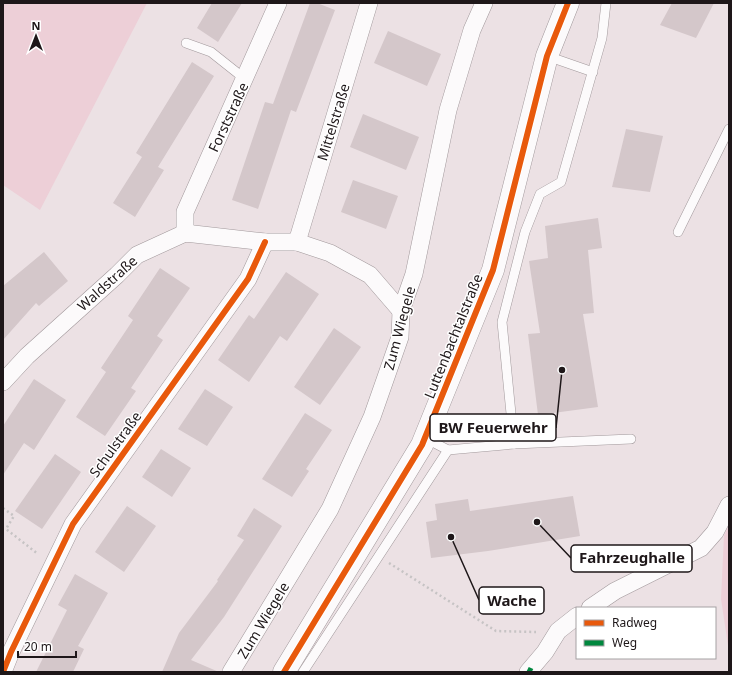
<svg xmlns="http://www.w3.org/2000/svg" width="732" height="675" viewBox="0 0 732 675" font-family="'Noto Sans',sans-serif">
  <rect width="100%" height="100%" fill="#ece1e4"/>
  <g fill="#edcfd7">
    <path d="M3 3H147L40 210 3 185Z"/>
    <path d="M729 525V652L721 599 724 535Z"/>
  </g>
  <g fill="#d4c7ca">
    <path d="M212 3H242L218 42 197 28Z"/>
    <path d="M310 3H317L335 10 296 112 291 110 258 209 232 200 265 102 273 104Z"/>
    <path d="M672 3H714L696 38 660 25Z"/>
    <path d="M388 31 441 54 427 86 374 63Z"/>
    <path d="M192 62 214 76 158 167 164 170 135 217 113 203 142 157 136 153Z"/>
    <path d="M363 114 419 137 406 170 350 147Z"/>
    <path d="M626 129 663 136 650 192 612 187Z"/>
    <path d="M353 180 398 196 386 229 341 212Z"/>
    <path d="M598 218 602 248 588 250 594 313 583 314 598 407 538 415 528 334 540 333 529 261 548 258 545 226Z"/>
    <path d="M44 252 68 281 39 306 36 303 3 340V286Z"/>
    <path d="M160 268 190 288 157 336 163 340 131 388 136 391 105 436 76 417 106 372 101 368 133 320 128 316Z"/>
    <path d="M286 272 319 294 287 341 280 336 249 382 218 360 249 315 254 319Z"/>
    <path d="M334 328 361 347 320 405 294 387Z"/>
    <path d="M34 379 66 400 34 450 24 443 3 475V426Z"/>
    <path d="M205 389 233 407 207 446 178 429Z"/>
    <path d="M305 413 332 430 306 469 309 471 292 497 262 479Z"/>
    <path d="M161 449 191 468 172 497 142 477Z"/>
    <path d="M55 454 81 472 42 529 15 511Z"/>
    <path d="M573 496 580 536 488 551 431 558 426 522 437 520 435 504 468 499 470 511Z"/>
    <path d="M127 506 156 526 124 572 95 552Z"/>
    <path d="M254 508 282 526 224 617 191 660 219 672H162L179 633 218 581 217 580 244 540 237 536Z"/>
    <path d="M75 574 108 593 78 646 84 649 73 672H36L67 610 58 605Z"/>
  </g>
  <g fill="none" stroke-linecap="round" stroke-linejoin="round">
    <defs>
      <g id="service">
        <path d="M186 43 211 52 245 79"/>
        <path d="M547 56 593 72"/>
        <path d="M678 232 729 129"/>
        <path d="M514 444 502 322 525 232 540 194 561 182 602 38 606 3"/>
        <path d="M448 450 514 444 631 439"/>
        <path d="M303 672 448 450 425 438"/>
      </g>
      <g id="minor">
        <path d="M185 233V212L278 3"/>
        <path d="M297 242 369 3"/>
        <path d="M3 382 27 356 117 275 137 255 185 233 265 242H297L330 253 370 275 401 311"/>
        <path d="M590 608 615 591 701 548 715 532 729 505"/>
        <path d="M3 672 11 652 73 524 248 279 265 242"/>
        <path d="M231 672 330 509 372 417 400 337 401 311 414 274 448 110 472 30 484 3"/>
        <path d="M528 672 545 652 558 631 577 616"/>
      </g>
      <path id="tertiary" d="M284 672 422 445 493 270 547 56 568 3"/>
    </defs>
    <use href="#service" stroke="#a1989b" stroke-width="10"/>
    <use href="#minor" stroke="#a1989b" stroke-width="18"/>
    <use href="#tertiary" stroke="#a1989b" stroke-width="23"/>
    <g stroke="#c6c3c4" stroke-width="2.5" stroke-dasharray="2 3" stroke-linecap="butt">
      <path d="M3 508 14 516 6 529 38 554"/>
      <path d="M389 563 496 631 536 632"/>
    </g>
    <use href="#service" stroke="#fcfafb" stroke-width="9"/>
    <use href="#minor" stroke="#fcfafb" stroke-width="17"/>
    <use href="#tertiary" stroke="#fcfafb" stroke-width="22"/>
    <path stroke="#00873e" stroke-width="5" stroke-dasharray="10 5" stroke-linecap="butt" d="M529 672 531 668"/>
    <defs>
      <g id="cycleway">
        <path d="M3 672 11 652 73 524 248 279 265 242"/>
        <path d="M284 672 422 445 493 270 547 56 568 3"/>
      </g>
    </defs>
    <use href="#cycleway" stroke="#fff" stroke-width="8"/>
    <use href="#cycleway" stroke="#e8590c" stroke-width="6"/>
  </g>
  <g text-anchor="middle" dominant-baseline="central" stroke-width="3" stroke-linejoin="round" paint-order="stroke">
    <g font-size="14" fill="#1e1719" stroke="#fff">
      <text transform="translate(228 117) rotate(-65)">Forststraße</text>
      <text transform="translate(333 122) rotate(-73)">Mittelstraße</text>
      <text transform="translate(107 283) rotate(-42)">Waldstraße</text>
      <text transform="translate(399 328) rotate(-75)">Zum Wiegele</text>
      <text transform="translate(453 336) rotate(-68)">Luttenbachtalstraße</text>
      <text transform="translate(115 444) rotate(-54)">Schulstraße</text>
      <text transform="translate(263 620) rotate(-59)">Zum Wiegele</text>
    </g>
  </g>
  <path fill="none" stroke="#1e1719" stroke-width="1.5" d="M562 370L556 428M537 522L571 558M451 537L479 600"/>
  <g fill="#1e1719" stroke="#fff" stroke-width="1.5">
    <circle cx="562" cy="370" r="4"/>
    <circle cx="537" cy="522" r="4"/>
    <circle cx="451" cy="537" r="4"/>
  </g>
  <g fill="#fff" stroke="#1e1719" stroke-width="1.5">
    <rect x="430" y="414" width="126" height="27" rx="4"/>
    <rect x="571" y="545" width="121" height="27" rx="4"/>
    <rect x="479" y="587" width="65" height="27" rx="4"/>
  </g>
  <g font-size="15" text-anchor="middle" font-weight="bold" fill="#1e1719">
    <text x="493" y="433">BW Feuerwehr</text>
    <text x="632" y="563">Fahrzeughalle</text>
    <text x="512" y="606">Wache</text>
  </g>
  <rect width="732" height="675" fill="none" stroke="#1e1719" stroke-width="8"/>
  <rect x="576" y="607" width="140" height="52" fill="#ffffff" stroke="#a5a2a3"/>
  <rect x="584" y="620" width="20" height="6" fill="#e8590c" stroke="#a5a2a3"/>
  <text x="612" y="627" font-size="12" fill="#1e1719">Radweg</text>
  <rect x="584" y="640" width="20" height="6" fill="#00873e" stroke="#a5a2a3"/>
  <text x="612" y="647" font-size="12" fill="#1e1719">Weg</text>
  <g transform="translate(36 36)" stroke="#ffffff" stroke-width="3" paint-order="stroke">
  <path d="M0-3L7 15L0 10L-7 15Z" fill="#1e1719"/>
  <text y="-6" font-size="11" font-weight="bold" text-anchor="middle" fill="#1e1719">N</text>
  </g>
  <path d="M18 651v6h58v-6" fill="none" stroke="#1e1719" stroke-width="2"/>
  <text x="24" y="651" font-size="12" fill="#1e1719" stroke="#ffffff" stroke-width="3" paint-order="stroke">20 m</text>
</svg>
